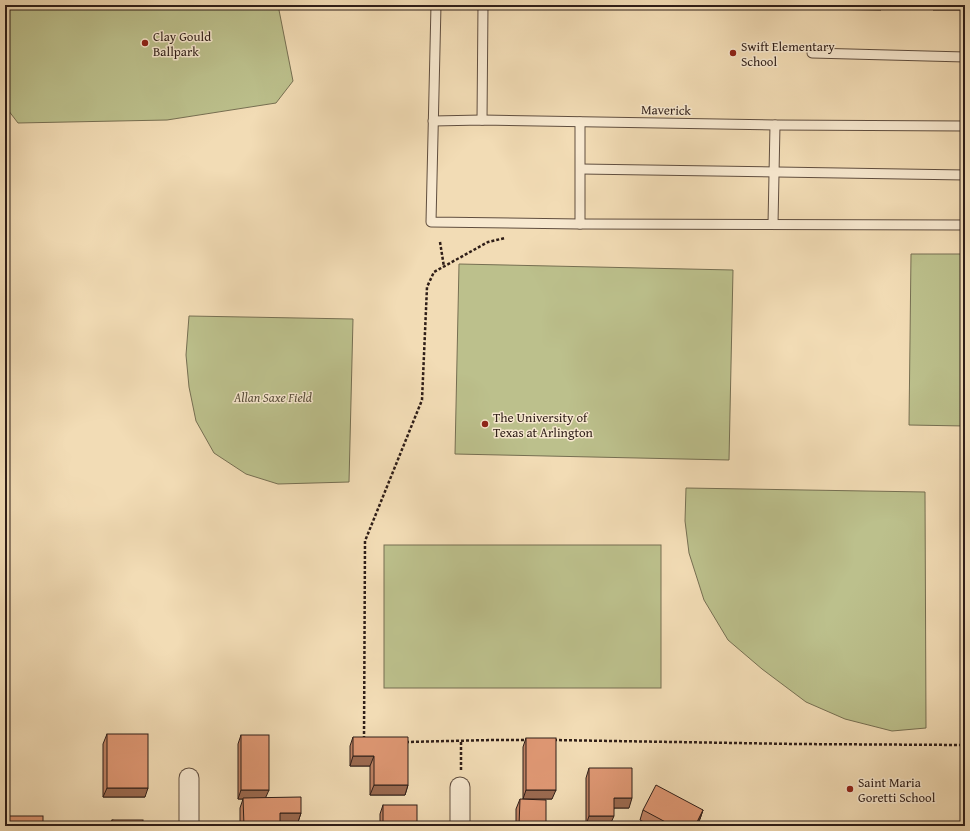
<svg xmlns="http://www.w3.org/2000/svg" width="970" height="831" viewBox="0 0 970 831" font-family="'Gentium Book Plus',serif">
  <rect width="100%" height="100%" fill="#f2dcb5"/>
  <filter id="stains"><feTurbulence type="fractalNoise" baseFrequency=".005" numOctaves="4"/><feColorMatrix values="0 0 0 0 .2 0 0 0 0 .09 0 0 0 0 .02 0 0 0 .5 -.17"/></filter>
  <radialGradient id="worn" r=".72"><stop offset=".6" stop-color="#630" stop-opacity="0"/><stop offset="1" stop-color="#630" stop-opacity=".3"/></radialGradient>
  <g fill="#bcc08c" stroke="#766f52">
    <path d="M5 5H278L293 81 276 103 167 120 18 123 5 106Z"/>
    <path d="M911 254H965V426L909 425Z"/>
    <path d="M459 264 733 270 729 460 455 454Z"/>
    <path d="M189 316 353 319 349 482 278 484 246 474 214 453 196 421 189 387 186 355Z"/>
    <path d="M686 488 925 492 926 728 892 731 845 719 806 702 762 669 728 640 704 600 689 553 685 521Z"/>
    <rect x="384" y="545" width="277" height="143"/>
    <path d="M965 600V730H963Z"/>
  </g>
  <g fill="none" stroke-linecap="round" stroke-linejoin="round">
    <defs>
      <g id="lane">
        <path d="M436 5 431 222 580 224 965 225"/>
        <path d="M812 53 965 57"/>
        <path d="M482 120 483 5"/>
        <path d="M433 121 482 120 775 125 965 126"/>
        <path d="M580 122V224"/>
        <path d="M581 169 965 175"/>
        <path d="M773 224 775 125"/>
      </g>
      <g id="street">
        <path d="M189 826V778"/>
        <path d="M460 826V787"/>
      </g>
    </defs>
    <use href="#lane" stroke="#604e3f" stroke-width="11"/>
    <use href="#street" stroke="#604e3f" stroke-width="21"/>
    <g stroke="#2f1e18" stroke-width="2.5" stroke-dasharray="3 2" stroke-linecap="butt">
      <path d="M440 242 444 267"/>
      <path d="M364 739 365 541 422 400 427 287 434 272 488 242 505 238"/>
      <path d="M554 740 795 744 965 745"/>
      <path d="M406 742 492 740H529"/>
      <path d="M461 770V740"/>
    </g>
    <use href="#lane" stroke="#f7e8cf" stroke-width="9"/>
    <use href="#street" stroke="#f7e8cf" stroke-width="19"/>
  </g>
  <g fill="#bf8263" stroke="#2f1e18">
    <path d="M107 734 145 797H103V744Z"/>
    <path d="M241 735 266 798 301 813 298 822 280 823V826H240V808L243 799H238V744Z"/>
    <path d="M353 737 408 785 405 795H370V766H350V746Z"/>
    <path d="M526 738 552 799H523V747Z"/>
    <path d="M589 768 629 808H614L610 825H586V778Z"/>
    <path d="M520 799 546 826H516V809Z"/>
    <path d="M383 805 417 826H380V814Z"/>
    <path d="M643 810H703L700 819 696 826H651L640 820Z"/>
    <path d="M112 820 143 826H110Z"/>
  </g>
  <g fill="#9b6a50" stroke="#2f1e18">
    <path d="M817 5H883L881 10 816 9Z"/>
    <path d="M934 5H965V10H933Z"/>
    <path d="M353 756H374L370 766H350Z"/>
    <path d="M374 785H408L405 795H370Z"/>
    <path d="M107 788H148L145 797H103Z"/>
    <path d="M241 790H269L265 799H238Z"/>
    <path d="M526 790H556L552 799H523Z"/>
    <path d="M614 798H632L629 808H610Z"/>
    <path d="M703 810 700 819 696 826H695Z"/>
    <path d="M280 813H301L298 822 276 823Z"/>
    <path d="M589 816H614L610 825H586Z"/>
  </g>
  <g fill="#de9773" stroke="#2f1e18">
    <rect x="107" y="734" width="41" height="54"/>
    <rect x="241" y="735" width="28" height="55"/>
    <path d="M353 737H408V785H374V756H353Z"/>
    <rect x="526" y="738" width="30" height="52"/>
    <path d="M589 768H632V798H614V816H589Z"/>
    <path d="M656 785 703 810 695 826H673L643 810Z"/>
    <path d="M301 797V813H280V826H244L243 798Z"/>
    <path d="M520 799 546 800V826H519Z"/>
    <rect x="383" y="805" width="34" height="21"/>
    <rect x="5" y="816" width="38" height="10"/>
    <rect x="112" y="820" width="31" height="6"/>
  </g>
  <g fill="#8f2418" stroke="#f7e8cf" stroke-width="1.5">
    <circle cx="145" cy="43" r="4"/>
    <circle cx="733" cy="53" r="4"/>
    <circle cx="485" cy="424" r="4"/>
    <circle cx="850" cy="789" r="4"/>
  </g>
  <g text-anchor="middle" dominant-baseline="central" stroke-width="3" stroke-linejoin="round" paint-order="stroke">
    <g font-size="13" fill="#2f1e18" stroke="#f7e8cf" text-anchor="start">
      <text x="153" y="36">Clay Gould<tspan x="153" dy="15">Ballpark</tspan></text>
      <text x="741" y="46">Swift Elementary<tspan x="741" dy="15">School</tspan></text>
      <text x="493" y="417">The University of<tspan x="493" dy="15">Texas at Arlington</tspan></text>
      <text x="858" y="782">Saint Maria<tspan x="858" dy="15">Goretti School</tspan></text>
    </g>
    <g font-size="13" fill="#2f1e18" stroke="#f7e8cf">
      <text transform="translate(666 110) rotate(1)">Maverick</text>
    </g>
    <g font-size="13" font-style="italic" fill="#594f3b" stroke="#f7e8cf">
      <text x="273" y="397">Allan Saxe Field</text>
    </g>
  </g>
  <rect width="970" height="831" fill="none" stroke="#f2dcb5" stroke-width="20"/>
  <rect x="6" y="6" width="958" height="819" fill="none" stroke="#2f1e18" stroke-width="2"/>
  <rect x="10" y="10" width="950" height="811" fill="none" stroke="#2f1e18"/>
  <rect width="100%" height="100%" filter="url(#stains)"/>
  <rect width="100%" height="100%" fill="url(#worn)"/>
</svg>
